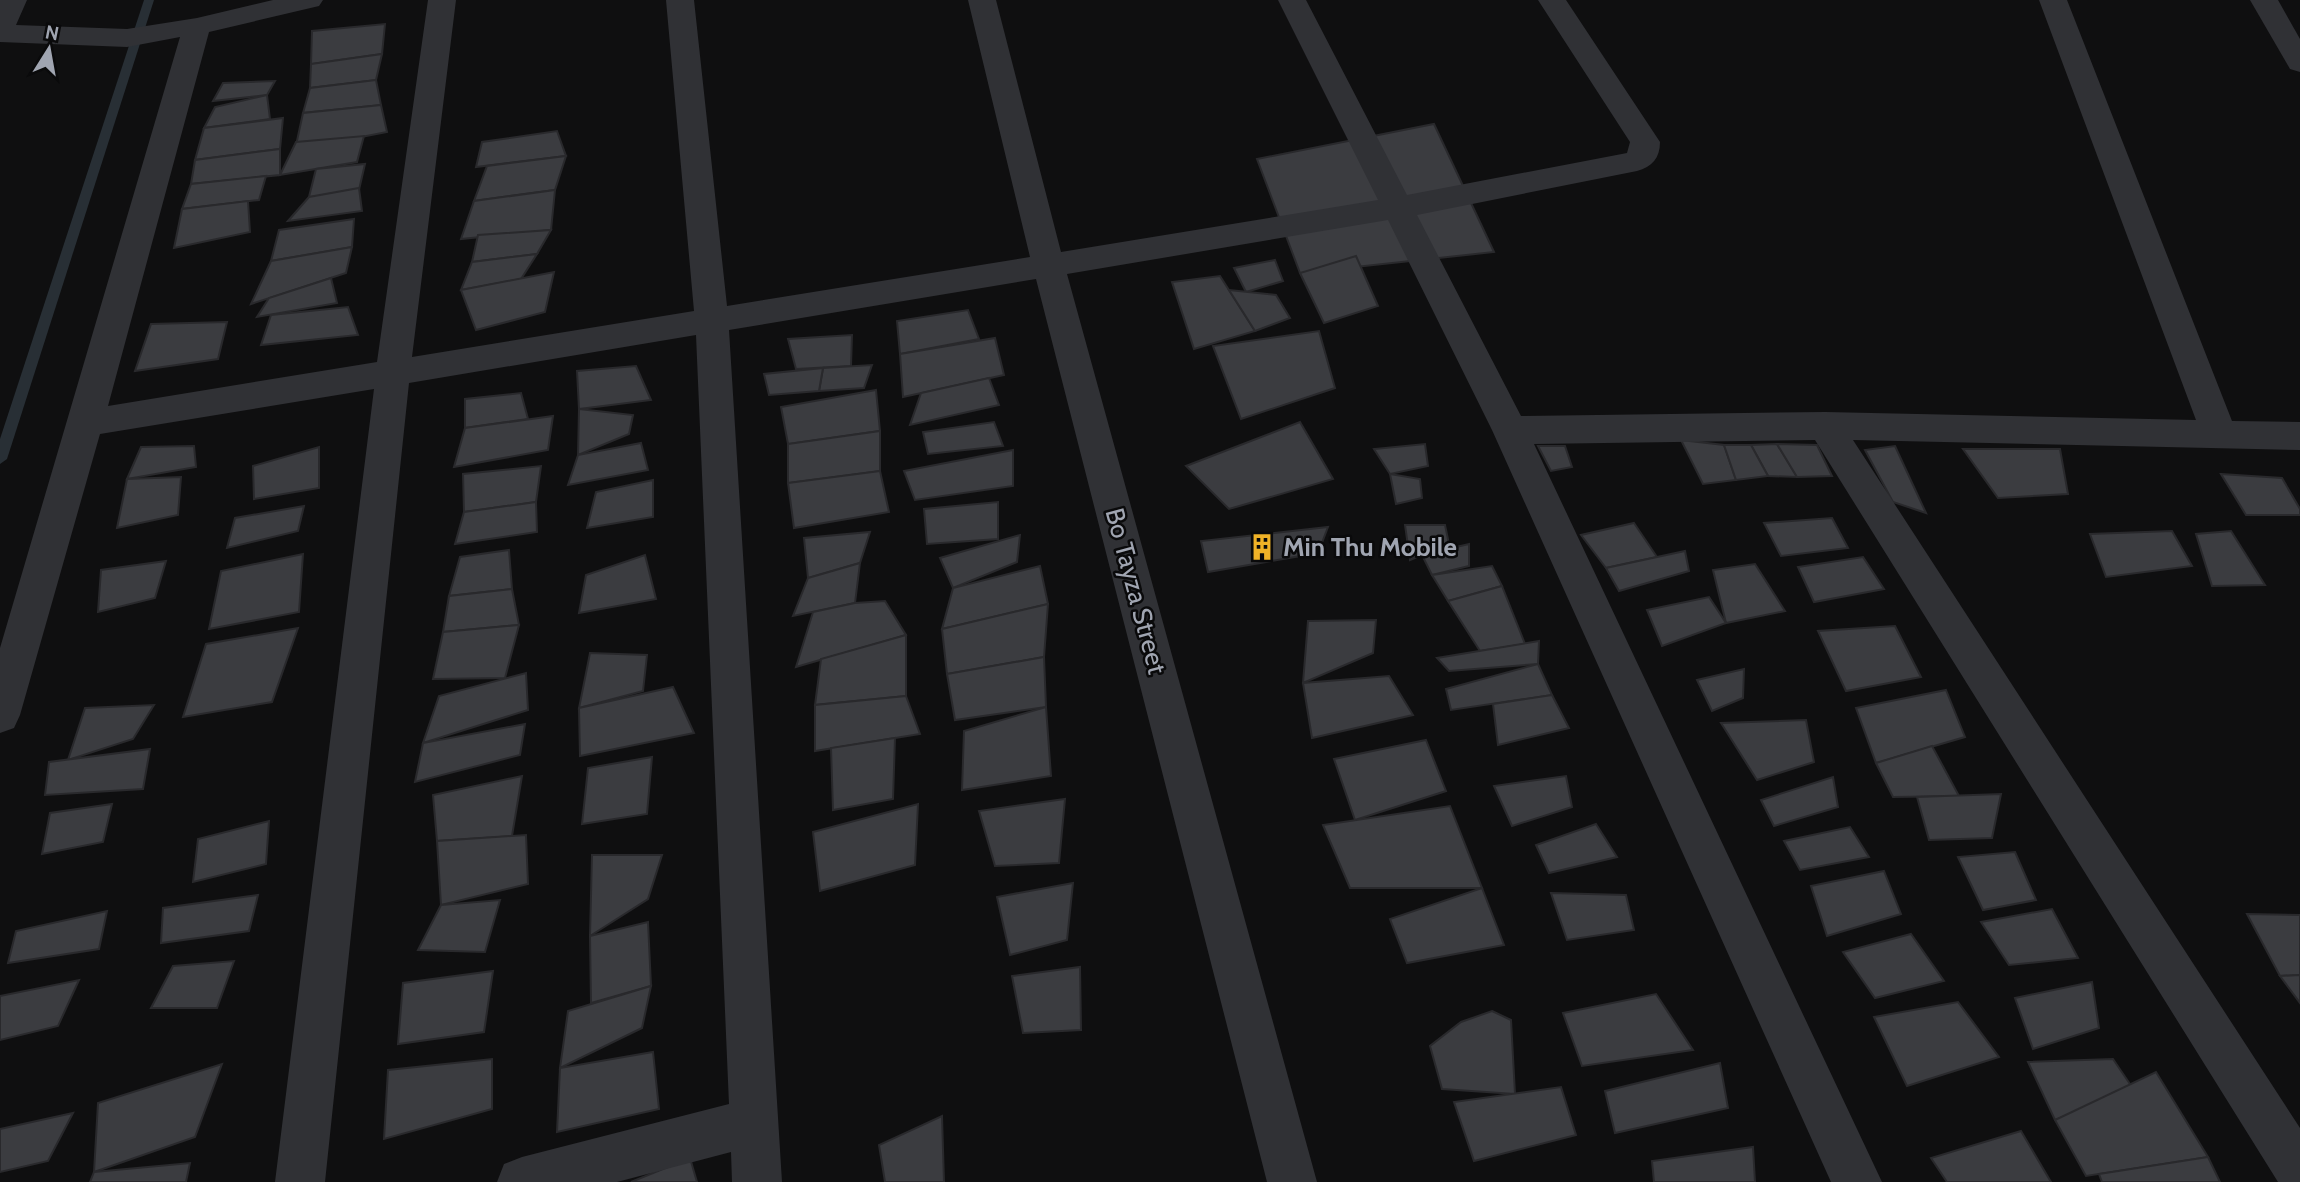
<svg xmlns="http://www.w3.org/2000/svg" width="2300" height="1182" viewBox="0 0 2300 1182" font-family="Cabin,sans-serif">
  <rect width="100%" height="100%" fill="#0f0f10"/>
  <g fill="none" stroke-linecap="round" stroke-linejoin="round">
    <path fill="#282f35" fill-rule="evenodd" d="M144 0H154L7 459 0 464V439Z"/>
  </g>
  <g fill="#3b3c40" stroke="#29292c" stroke-width="2">
    <path d="M385 24 382 54 311 64 312 31Z"/>
    <path d="M382 54 376 80 310 88 311 64Z"/>
    <path d="M376 80 381 105 303 113 310 88Z"/>
    <path d="M275 81 267 95 213 101 223 83Z"/>
    <path d="M267 95 270 119 204 128 215 107Z"/>
    <path d="M381 105 387 132 295 150 303 113Z"/>
    <path d="M283 118 280 149 195 160 204 128Z"/>
    <path d="M1434 124 1494 252 1300 273 1257 159Z"/>
    <path d="M557 131 566 156 476 167 482 142Z"/>
    <path d="M364 136 357 162 280 175 296 142Z"/>
    <path d="M280 149V175L191 184 195 160Z"/>
    <path d="M566 156 555 190 474 201 487 166Z"/>
    <path d="M365 164 358 194 309 197 316 169Z"/>
    <path d="M266 176 259 200 182 209 191 184Z"/>
    <path d="M359 188 362 211 288 221 309 197Z"/>
    <path d="M555 190 551 230 461 239 474 201Z"/>
    <path d="M248 201 250 232 174 248 182 209Z"/>
    <path d="M354 219 352 247 271 261 279 230Z"/>
    <path d="M551 230 537 254 472 262 478 235Z"/>
    <path d="M352 247 346 273 251 304 271 261Z"/>
    <path d="M537 254 521 279 461 290 472 262Z"/>
    <path d="M1356 256 1378 306 1324 323 1300 273Z"/>
    <path d="M1275 260 1283 281 1246 292 1234 268Z"/>
    <path d="M554 272 545 312 476 330 461 290Z"/>
    <path d="M1220 276 1255 331 1194 349 1172 282Z"/>
    <path d="M331 278 337 303 257 317 269 298Z"/>
    <path d="M1229 290 1276 295 1290 318 1255 331Z"/>
    <path d="M348 307 358 335 261 345 271 315Z"/>
    <path d="M968 310 979 339 900 354 897 321Z"/>
    <path d="M227 322 218 359 135 371 151 324Z"/>
    <path d="M1319 331 1335 388 1241 419 1213 346Z"/>
    <path d="M852 335 851 366 796 369 788 339Z"/>
    <path d="M995 338 1004 375 903 397 900 354Z"/>
    <path d="M872 365 864 388 819 391 823 368Z"/>
    <path d="M636 366 651 400 579 409 577 371Z"/>
    <path d="M823 368 819 391 769 395 764 374Z"/>
    <path d="M989 378 999 405 910 425 921 393Z"/>
    <path d="M876 390 880 431 788 444 781 407Z"/>
    <path d="M521 393 528 419 465 428V399Z"/>
    <path d="M579 409 633 415 629 434 578 455Z"/>
    <path d="M553 416 548 450 454 467 465 428Z"/>
    <path d="M994 422 1003 446 928 454 923 432Z"/>
    <path d="M1300 422 1333 479 1229 509 1186 466Z"/>
    <path d="M880 431V471L788 483V444Z"/>
    <path d="M1681 440 1724 445 1736 480 1703 484Z"/>
    <path d="M641 443 648 470 568 485 578 455Z"/>
    <path d="M1425 444 1428 466 1390 474 1374 449Z"/>
    <path d="M1777 444 1797 477 1768 476 1751 445Z"/>
    <path d="M1777 444 1817 445 1832 476 1797 477Z"/>
    <path d="M1724 445H1751L1768 476 1736 480Z"/>
    <path d="M194 446 196 467 127 479 141 447Z"/>
    <path d="M1538 446H1565L1572 467 1551 471Z"/>
    <path d="M1895 446 1926 513 1893 502 1865 450Z"/>
    <path d="M319 447V488L254 499 253 466Z"/>
    <path d="M1963 449H2060L2068 494 1998 498Z"/>
    <path d="M1013 450V486L915 500 904 471Z"/>
    <path d="M541 466 536 502 464 512 463 474Z"/>
    <path d="M880 471 889 512 794 528 788 483Z"/>
    <path d="M1390 474 1420 479 1422 498 1396 504Z"/>
    <path d="M2221 474 2282 478 2300 509V515H2246Z"/>
    <path d="M181 477 178 515 117 528 127 479Z"/>
    <path d="M653 480V517L587 528 596 492Z"/>
    <path d="M536 502 537 532 455 544 464 512Z"/>
    <path d="M998 502V539L927 544 924 509Z"/>
    <path d="M304 506 298 531 227 548 235 518Z"/>
    <path d="M1832 518 1848 548 1781 556 1764 523Z"/>
    <path d="M1634 523 1657 557 1606 568 1581 535Z"/>
    <path d="M1405 525H1445L1449 544 1410 560Z"/>
    <path d="M1328 527 1318 553 1208 572 1201 541Z"/>
    <path d="M2172 531 2192 566 2106 577 2090 534Z"/>
    <path d="M2231 531 2265 585 2212 586 2196 534Z"/>
    <path d="M870 532 860 563 808 578 804 538Z"/>
    <path d="M1020 535 1017 562 953 588 940 558Z"/>
    <path d="M1469 544V566L1432 575 1422 555Z"/>
    <path d="M509 550 512 589 449 596 460 557Z"/>
    <path d="M1685 551 1689 571 1619 591 1606 568Z"/>
    <path d="M303 554 299 612 209 629 221 571Z"/>
    <path d="M645 555 656 599 579 613 586 575Z"/>
    <path d="M1863 557 1884 589 1814 602 1798 567Z"/>
    <path d="M166 561 155 598 98 612 101 570Z"/>
    <path d="M860 563 855 603 793 616 808 578Z"/>
    <path d="M1755 564 1785 611 1726 623 1713 570Z"/>
    <path d="M1040 566 1048 604 942 629 953 588Z"/>
    <path d="M1492 566 1502 586 1448 601 1432 575Z"/>
    <path d="M1502 586 1525 644 1480 651 1448 601Z"/>
    <path d="M512 589 519 625 443 632 449 596Z"/>
    <path d="M1709 597 1726 623 1662 646 1647 610Z"/>
    <path d="M885 601 906 635 796 667 813 612 855 603Z"/>
    <path d="M1048 604 1044 657 947 674 942 629Z"/>
    <path d="M1376 620 1373 653 1303 683 1308 621Z"/>
    <path d="M519 625 505 678 433 679 443 632Z"/>
    <path d="M1895 626 1921 677 1846 691 1818 631Z"/>
    <path d="M298 628 272 702 183 717 206 644Z"/>
    <path d="M906 635V696L815 705 821 659Z"/>
    <path d="M1539 641 1538 664 1449 671 1437 658Z"/>
    <path d="M590 653 647 655 643 691 579 708Z"/>
    <path d="M1044 657 1046 707 955 720 947 674Z"/>
    <path d="M1538 664 1552 695 1451 710 1446 689Z"/>
    <path d="M1744 669 1743 698 1712 711 1697 680Z"/>
    <path d="M526 673 528 710 423 743 439 696Z"/>
    <path d="M1389 676 1413 715 1312 738 1303 683Z"/>
    <path d="M673 687 694 733 580 756 579 708Z"/>
    <path d="M1946 690 1965 737 1876 763 1856 708Z"/>
    <path d="M1552 695 1569 728 1498 745 1493 704Z"/>
    <path d="M906 696 920 734 815 751V705Z"/>
    <path d="M154 705 133 739 68 760 85 708Z"/>
    <path d="M1046 707 1051 776 962 790 964 731Z"/>
    <path d="M1806 720 1814 762 1757 780 1721 723Z"/>
    <path d="M525 724 520 755 415 782 423 743Z"/>
    <path d="M895 738 893 799 833 810 831 748Z"/>
    <path d="M1426 740 1446 791 1355 820 1334 759Z"/>
    <path d="M1932 746 1959 796 1893 797 1876 763Z"/>
    <path d="M150 749 143 789 45 795 49 762Z"/>
    <path d="M652 757 647 814 582 824 588 768Z"/>
    <path d="M522 776 512 836 437 841 433 795Z"/>
    <path d="M1566 776 1572 807 1512 826 1494 786Z"/>
    <path d="M1833 777 1838 807 1774 826 1761 800Z"/>
    <path d="M2001 794 1992 838 1929 840 1917 797Z"/>
    <path d="M1065 799 1059 863 995 866 979 811Z"/>
    <path d="M112 804 103 842 42 854 50 813Z"/>
    <path d="M918 804 915 865 820 891 813 832Z"/>
    <path d="M1450 806 1482 888H1350L1323 825Z"/>
    <path d="M269 821 266 864 193 882 198 839Z"/>
    <path d="M1596 824 1617 857 1549 873 1536 845Z"/>
    <path d="M1850 827 1869 857 1800 870 1784 841Z"/>
    <path d="M526 835 528 884 441 905 437 841Z"/>
    <path d="M2015 852 2036 900 1983 910 1958 857Z"/>
    <path d="M592 855H662L648 899 590 936Z"/>
    <path d="M1884 871 1901 914 1827 936 1811 886Z"/>
    <path d="M1073 883 1067 940 1010 955 997 897Z"/>
    <path d="M1482 888 1504 945 1407 963 1390 919Z"/>
    <path d="M1551 893 1626 895 1634 930 1567 940Z"/>
    <path d="M258 895 249 931 161 943 163 908Z"/>
    <path d="M500 900 485 952 418 950 441 905Z"/>
    <path d="M2052 909 2078 958 2009 965 1981 922Z"/>
    <path d="M107 911 99 949 8 963 16 931Z"/>
    <path d="M2247 914 2300 915V975L2280 976Z"/>
    <path d="M648 922 651 986 591 1003 590 936Z"/>
    <path d="M1911 934 1944 981 1875 998 1843 952Z"/>
    <path d="M234 961 217 1008H151L173 966Z"/>
    <path d="M1080 967 1081 1030 1023 1033 1012 976Z"/>
    <path d="M493 971 484 1032 398 1044 403 983Z"/>
    <path d="M2300 975V1003L2280 976Z"/>
    <path d="M79 980 58 1026 0 1040V996Z"/>
    <path d="M2092 982 2099 1028 2033 1049 2015 998Z"/>
    <path d="M651 986 642 1028 560 1068 568 1011Z"/>
    <path d="M1656 994 1693 1050 1582 1066 1563 1013Z"/>
    <path d="M1958 1002 1999 1057 1907 1086 1874 1017Z"/>
    <path d="M1492 1011 1511 1020 1515 1094 1442 1089 1430 1046 1461 1022Z"/>
    <path d="M653 1052 659 1109 557 1132 560 1068Z"/>
    <path d="M492 1059V1109L384 1139 388 1070Z"/>
    <path d="M2113 1059 2134 1090 2055 1120 2028 1062Z"/>
    <path d="M1720 1063 1728 1108 1615 1133 1605 1091Z"/>
    <path d="M222 1064 195 1137 94 1172 98 1103Z"/>
    <path d="M2156 1072 2208 1157 2086 1176 2055 1120Z"/>
    <path d="M1561 1087 1576 1135 1474 1161 1454 1102Z"/>
    <path d="M73 1113 48 1161 0 1172V1129Z"/>
    <path d="M942 1116 944 1182H885L879 1145Z"/>
    <path d="M2021 1131 2051 1182H1947L1931 1158Z"/>
    <path d="M1753 1147 1755 1182H1654L1652 1161Z"/>
    <path d="M2208 1157 2220 1182H2102L2099 1174Z"/>
    <path d="M690 1158 697 1182H631Z"/>
    <path d="M190 1163 186 1182H90L94 1172Z"/>
  </g>
  <g fill="none" stroke-linecap="round" stroke-linejoin="round">
    <g fill="#303135" fill-rule="evenodd">
      <path d="M0 0H27L16 25 127 29 197 18 273 0H323L319 6 209 32 108 406 377 362 428 0H456L412 357 694 311 666 0H694L727 306 1030 257 968 0H996L1061 252 1378 200 1278 0H1306L1407 195 1627 153 1630 142 1538 0H1566L1660 142C1660 158 1652 167 1637 171L1417 215 1521 416 1825 412 2196 420 2039 0H2067L2232 421 2300 422V450L1853 440 2300 1128V1182H2278L1815 440 1534 444 1882 1182H1831L1492 430 1388 220 1067 274 1317 1182H1267L1036 279 729 330 782 1182H732L731 1152 617 1182H497L504 1164 522 1157 729 1104 696 335 409 383 325 1182H275L374 389 100 434 20 715 14 728 0 733V648L180 37 127 47 0 42Z"/>
      <path d="M2250 0H2278L2300 39V72L2290 69Z"/>
    </g>
  </g>
  <defs>
    <symbol id="building-bare" viewBox="-9 -9 18 18"><path d="M-4-6H4V6H1V3H-1V6H-4ZM-2.5-4.3h1.7v1.8h-1.7ZM.8-4.3h1.7v1.8H.8ZM-2.5-1h1.7V.8h-1.7ZM.8-1h1.7V.8H.8Z" fill="#f0b227" stroke="#0a0a0b" stroke-width="2.5" paint-order="stroke"/></symbol>
  </defs>
  <g fill-rule="evenodd">
    <use href="#building-bare" x="1243" y="528" width="38" height="38"/>
  </g>
  <g text-anchor="middle" dominant-baseline="central" stroke-width="5" stroke-linejoin="round" paint-order="stroke">
    <g font-size="26" font-weight="bold" fill="#a0a5b1" stroke="#0a0a0b" text-anchor="start">
      <text x="1283" y="547">Min Thu Mobile</text>
    </g>
    <g font-size="26" fill="#a0a5b1" stroke="#0a0a0b">
      <text transform="translate(1136 591) rotate(75)">Bo Tayza Street</text>
    </g>
  </g>
  <g transform="translate(49 49) rotate(11)" stroke="#0a0a0b" stroke-width="5" paint-order="stroke">
  <path d="M0-5L12 26L0 18L-12 26Z" fill="#a0a5b1"/>
  <text y="-10" font-size="19" font-weight="bold" text-anchor="middle" fill="#a0a5b1">N</text>
  </g>
</svg>
